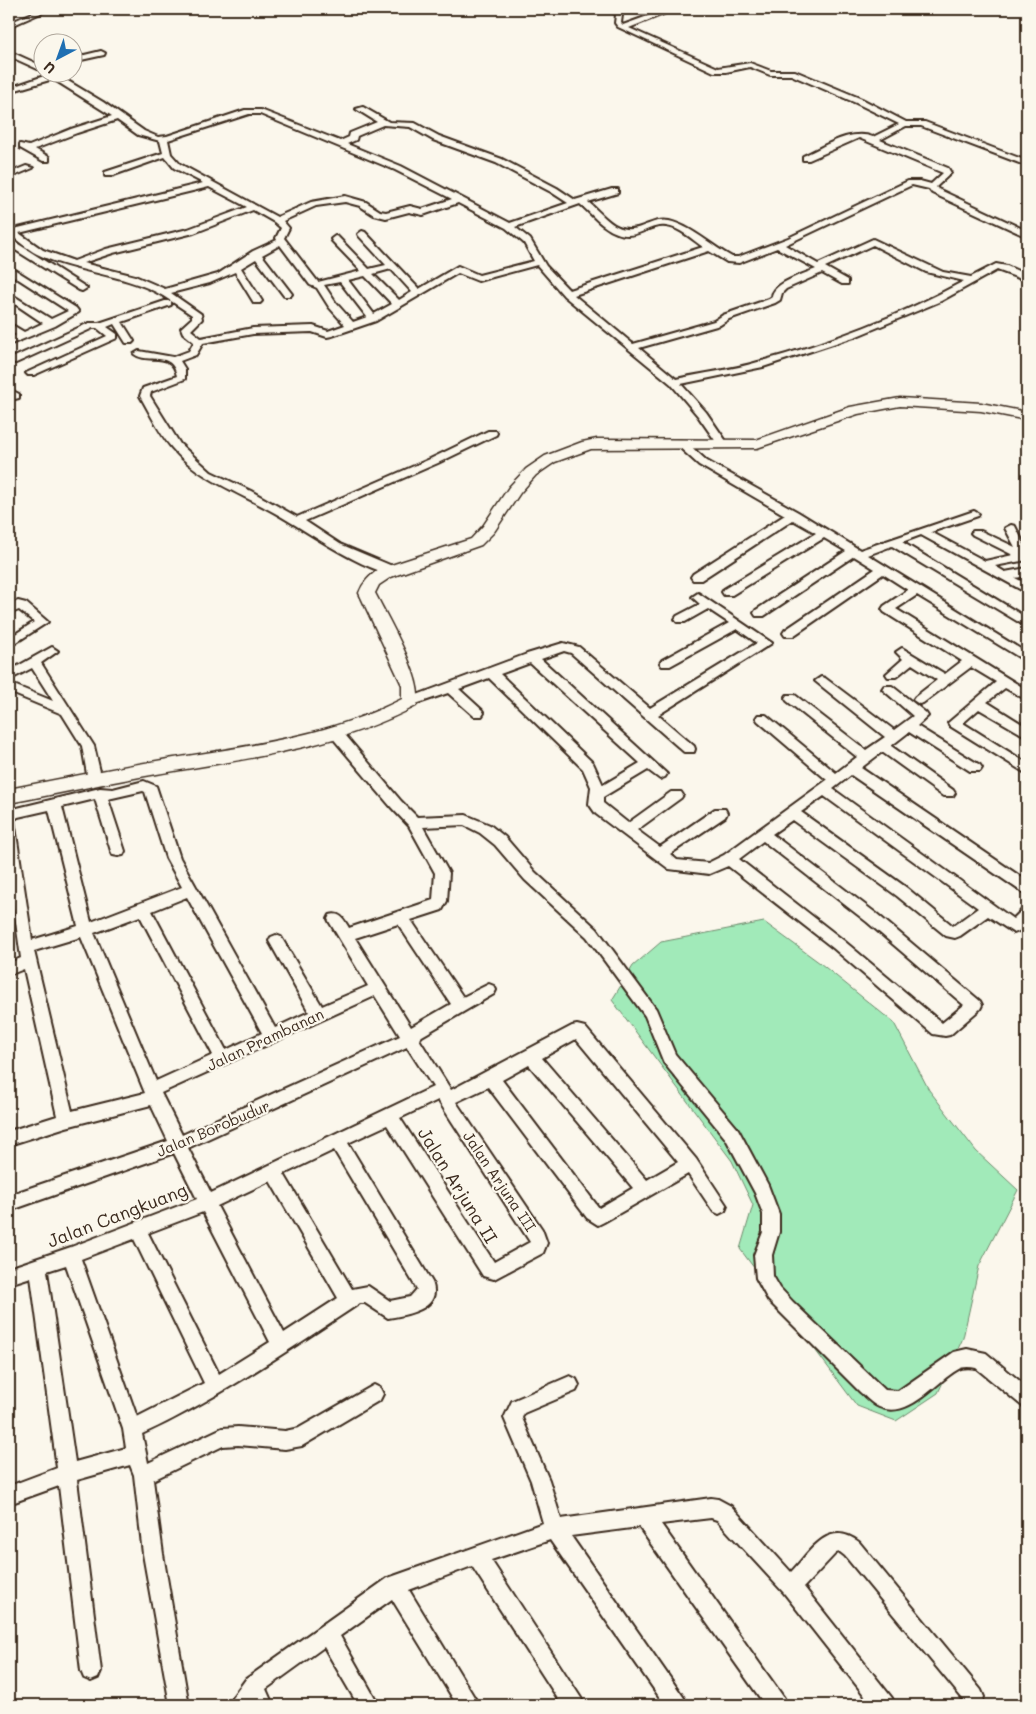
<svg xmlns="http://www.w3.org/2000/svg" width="1036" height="1714" viewBox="0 0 1036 1714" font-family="Mali,sans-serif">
  <rect width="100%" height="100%" fill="#fbf7ec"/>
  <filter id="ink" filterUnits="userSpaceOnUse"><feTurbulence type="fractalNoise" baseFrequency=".02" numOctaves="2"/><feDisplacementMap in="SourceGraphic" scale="10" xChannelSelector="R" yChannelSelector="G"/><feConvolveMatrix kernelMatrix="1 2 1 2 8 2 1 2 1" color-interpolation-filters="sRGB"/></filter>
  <g filter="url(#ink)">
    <path fill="#a1eab9" stroke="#6e8a6c" d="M764 922 820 963 894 1023 929 1090 976 1151 1018 1190 979 1266 963 1338 938 1393 896 1421 857 1406 740 1249 753 1205 732 1161 612 1000 633 966 661 942Z"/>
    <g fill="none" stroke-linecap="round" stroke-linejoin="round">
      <defs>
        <g id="street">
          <path d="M42 9H50L9 27V23Z"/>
          <path d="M610 9H617L622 15 621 23 623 25 667 9H676L629 28 718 68 750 63 771 71H795L862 99 906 122H925L1027 161V166L921 126H906L880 140 948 168 951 173 936 187 938 189 1027 231V237L932 193 929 189 912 185 785 245 818 264 873 239 943 272 971 277 996 264 1007 266 1027 275V281L997 270 941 301 857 336 763 367 681 384 706 412 728 444 723 447 719 446 698 416 671 384 564 296 537 265 478 281 458 273 376 321 332 336 327 337 312 332 253 334 203 343 196 355 180 361 185 369V379L151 392 150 396 180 444 211 472 251 491 297 517 430 459 488 431H496L497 433 496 435 438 463 305 521 340 544 397 568 399 571 393 575C352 564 312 534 275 513 240 493 199 479 172 448 159 433 150 413 140 396L143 388 177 376C172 349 148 365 134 354L139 351 173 357 189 351 194 342 183 333 181 328 192 318V315L171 301V305L122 322 134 341 132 343H126L114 324 107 327 117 334V338L34 375H28L26 373 107 336 97 328H93L16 363 9 362 10 359 89 323H99L165 301H171C131 273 80 275 37 254 27 249 18 240 9 234V226L14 229 203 183 174 168 165 157 111 176H105V172L163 153 160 141 138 135 117 120 77 133 35 149 49 157V161H43L20 148V144L29 146 71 129 112 116 53 79 9 92V88L47 75 44 72H53L103 102 144 131 158 137 167 136 245 110H261L340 141 349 137 350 133 377 122 356 109 363 107 389 122 415 123 439 136 502 159 557 188 575 200 612 189H618V193L588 202C606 217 617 237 643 226 651 223 660 219 669 221 691 226 712 246 732 257H738L788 238 908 181H920L931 184 943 173 859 138 809 160H803V156C824 147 850 128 873 137L899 124 856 103 791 75H770L750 67 726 72H714L618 27 615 23 616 15ZM249 114H260L395 170 452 199 422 209 410 206 386 212 380 211 366 202 345 196 311 202 277 217 180 164 171 154 168 140ZM383 125 410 127 433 140 496 163 551 192 568 203 510 223 401 166 347 144 356 140 357 136ZM209 187 247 207 188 229 106 249 74 261 43 250 19 233ZM345 202 360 206 374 215 386 218 409 212 423 215 458 203 506 228 524 243 534 261 479 275 458 266 419 289 365 232 362 231 358 234 359 236 386 265 369 269 338 237 335 236 331 239 332 241 361 271 318 282 284 238 289 228 283 221 316 206ZM580 204C592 214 602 228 617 233 637 241 649 223 666 226 679 227 693 240 703 247L569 290 546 266 530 239 515 227ZM253 210 274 222 281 228 276 238 277 240 253 251 218 274 165 289 135 276 83 263 113 253 194 233ZM280 245 310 285 317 288 329 307 345 325 328 331 313 326 253 328 201 338 191 330 202 319 201 314 171 293 210 283 235 272 254 303H260L262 301 241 268 256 259 284 296H290L292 294 262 255ZM873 245 926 272 964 281C900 316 829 343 758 362 732 370 703 373 676 379L639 348 720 325 729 319 775 303 780 300 782 293 786 289 822 273 842 284H848V280L825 267ZM777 248 816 269C804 274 772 283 772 297L769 299 723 315 714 321 633 344 574 295 709 251 727 262 739 263ZM391 269 412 292 399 300 373 274ZM365 276 392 304 374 314 348 280ZM340 282 367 317 353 322 336 303 324 285Z"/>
          <path d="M9 51 42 66V71L9 56Z"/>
          <path d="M101 51 105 53 104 55 72 62V58Z"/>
          <path d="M26 166 33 168 9 178V173Z"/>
          <path d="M9 239 12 240 87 288 82 291 79 290 9 246Z"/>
          <path d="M9 266 76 308 79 312 55 326 9 345V339L16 335 9 330V323L24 332 43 323 9 300V293L51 319 68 311 9 273Z"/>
          <path d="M9 389 19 394V398L15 399 9 396Z"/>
          <path d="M682 441 686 442 707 461 798 512 860 550 974 511 979 514 978 516 931 532 985 561 1013 555 973 535 971 533 973 531H981L1015 547 1005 528 1011 525 1015 526 1027 550V560L995 566 1005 572 1027 568V576L1015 578 1027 584V593L921 535 902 542 1027 618V627L892 546 868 555 1027 653V662L917 595 896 609 1027 690V700L1005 688 987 702 1027 727V737L979 709 963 723 1027 763V774L950 726 948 723 996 682 971 667 923 703 919 704 913 700 915 697 937 680 912 664 896 677H888L886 674 903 659 896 652 902 648 945 674 962 661 884 612 882 609 884 606 908 590 883 574 793 636H785L783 633 785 630 875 569 854 556 764 616H756L754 613 756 610 846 551 824 538 732 595H724L722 592 724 589 816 533 793 520 701 580H693L691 577 693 574 785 515 699 465 678 446 677 444 678 442Z"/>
          <path d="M698 593 772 643 658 715 694 746 695 749 694 752H684L571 653 564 651 541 659 667 774 665 777 660 779 648 770 603 797V803L628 823 671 792H681L683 795 681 798 637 830 660 847 715 809H725L727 813 725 817 670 854 677 860 708 863 724 855 827 780 758 721 756 718 758 715H766L836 773 857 757 787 701 785 698 787 695H795L866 750 885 737 815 681 821 677 825 678 894 730 913 716 882 689 884 686H892L926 713 928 716 917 726 980 765 982 768 980 771H970L909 732 891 746 953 790 955 793 953 796H943L882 752 861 768 1027 881V893L1022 892 851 775 833 789 1013 919 1022 910 1027 908V923L1019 931 1014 933 988 916 960 936 955 938 946 936 897 896 792 820 772 834 877 914 980 1001 982 1005 980 1009 950 1035 945 1036 933 1034 833 948 728 866 709 874 669 869 596 814 589 804 591 787 583 769 489 678 459 689 482 710 484 713 482 716H474L448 693 410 706 404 702 406 699 527 654 563 643 579 647 650 708 757 643 737 629 670 666H662L660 663 662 660 729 623 708 609 685 622H677L675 619 677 616 700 604 692 597ZM530 663 640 763 603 785 593 763 500 674ZM824 796 978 908 953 926 907 888 801 812ZM763 841 867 922 964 1005 942 1023 843 940 739 859Z"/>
          <path d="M18 601 26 603 48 622 9 647V638L34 622 19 610 9 614V605Z"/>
          <path d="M52 647 58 651 41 663 94 746 102 780 100 783H90L88 780 82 746 62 714 9 692V683L53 701 32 668 9 680V671Z"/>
          <path d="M336 728 341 730 401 801 417 817 466 815 490 825 505 837 535 872 597 929 656 1009 675 1054 738 1129 768 1185 779 1214V1232L772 1255 773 1276 780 1288 793 1302 885 1390 898 1391 954 1352 967 1349 986 1353 1027 1387V1408L1021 1405 976 1368C970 1367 963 1366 957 1370 934 1383 909 1420 879 1407 872 1404 866 1397 860 1392L768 1300 756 1278 754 1255 763 1232V1214L755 1193 726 1139 664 1063 645 1016 587 937 525 880 495 845 480 833 464 825 423 827 449 873 447 901 442 910 411 920 463 997 489 984 494 986 496 990 494 994 422 1036 419 1039 451 1090 572 1026 577 1025 585 1027 696 1159 727 1206 725 1211 719 1214 713 1211 688 1174 604 1222 598 1225 587 1218 488 1087 456 1102 542 1229 547 1243 543 1253 494 1279 483 1276 387 1125 348 1143 432 1282C443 1309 406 1315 388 1318L365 1303H360C289 1350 219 1398 142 1434L148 1463 222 1428 238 1427 285 1431 299 1428 374 1385 380 1388 383 1394 380 1400 302 1446 285 1449 238 1445 223 1446 153 1480 163 1554 188 1700 186 1705H170L143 1554 134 1475 130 1465 77 1480 101 1671 98 1678 91 1681 84 1678 81 1671 59 1486 9 1504V1486L57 1468 31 1277 9 1284V1268L71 1247 197 1199 174 1153 9 1211V1195L168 1141 151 1105 66 1127 9 1145V1131L57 1116 24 969 9 975V963L21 958 9 872V810L100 788 113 789 144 781 156 786 180 858 275 1028 309 1012 269 941 271 937 276 935 281 937 322 1006 368 986 330 923 328 919 330 915C341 912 344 920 349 928L433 900 435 873 409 826 391 807 331 736 330 733 331 730ZM143 791 145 792 166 858 182 887 91 922 62 807 95 799 111 851 113 855 118 856 123 855 125 851 108 799ZM49 810 78 926 32 940 14 820 18 817ZM187 897 262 1033 226 1050 152 911ZM140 916 213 1055 156 1081 94 933ZM398 924 451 1004 411 1027 355 938ZM81 937 145 1093 72 1111 34 951ZM375 996 400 1036 182 1135 161 1093ZM576 1039 678 1162 647 1180 542 1058ZM407 1047 433 1087 211 1193 188 1148ZM529 1065 633 1188 599 1208 502 1080ZM438 1100 530 1242 494 1262 400 1118ZM334 1150 417 1289 410 1297 390 1301 368 1286 352 1289 284 1174ZM270 1181 338 1298 284 1333 217 1206ZM203 1212 270 1342 219 1374 148 1233ZM134 1239 204 1383 137 1417 81 1259ZM66 1265 123 1429 126 1448 75 1462 47 1271Z"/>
          <path d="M570 1376 576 1379 579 1385 576 1391 524 1413 522 1418 549 1480 561 1519 711 1498 718 1499 731 1506 791 1572C812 1550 828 1519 859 1542L981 1690 984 1697 981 1704H967L845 1556 840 1552 836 1553 804 1587 892 1698 895 1705H872L784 1593 717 1520 711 1518 661 1524 784 1698 787 1705H765L639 1527 571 1536 684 1698 687 1705H665L550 1540 491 1560 581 1698 584 1705H562L472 1566 409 1590 479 1705H457L392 1599 340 1636 379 1705H358L324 1647 266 1689 273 1705H229L232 1698 246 1679 388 1578 543 1523 531 1481 504 1418 512 1401Z"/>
        </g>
        <path id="secondary" d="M900 398 981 403 1027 412V420L981 411 900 406 858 414 757 448 591 449 555 462 536 475 520 493 494 532 481 545 391 577 379 585 375 593C386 615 428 686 416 706 334 749 248 758 157 774 108 782 58 794 9 803V789C64 778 119 767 174 758 254 745 329 736 402 699V685L359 593C363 582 370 576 379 569L471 539 483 526 509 487 526 469 545 456 582 442 597 439 756 440 850 407Z"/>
      </defs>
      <use href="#street" stroke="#3b2a1e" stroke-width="4"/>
      <use href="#secondary" stroke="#3b2a1e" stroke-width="3"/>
      <use href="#street" fill="#fbf7ec" fill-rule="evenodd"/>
      <use href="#secondary" fill="#fbf7ec" fill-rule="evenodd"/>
    </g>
  </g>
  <g text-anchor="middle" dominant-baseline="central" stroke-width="4.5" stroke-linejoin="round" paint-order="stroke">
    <g font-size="15" fill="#3b2a1e" stroke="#fbf7ec">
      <text transform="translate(265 1039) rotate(-25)">Jalan Prambanan</text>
      <text transform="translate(213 1128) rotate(-23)">Jalan Borobudur</text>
      <text transform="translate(500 1181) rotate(56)">Jalan Arjuna III</text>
    </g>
    <g font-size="18" fill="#3b2a1e" stroke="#fbf7ec">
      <text transform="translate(458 1185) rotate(58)">Jalan Arjuna II</text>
      <text transform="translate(117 1215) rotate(-21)">Jalan Cangkuang</text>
    </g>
  </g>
  <rect width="1036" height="1714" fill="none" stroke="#fbf7ec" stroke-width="30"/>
  <rect x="15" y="15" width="1006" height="1684" fill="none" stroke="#3b2a1e" stroke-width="2" filter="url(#ink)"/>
  <g transform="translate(58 58) rotate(221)"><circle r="24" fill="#fbf7ec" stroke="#aea59a"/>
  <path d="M0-4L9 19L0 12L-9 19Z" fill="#1f6fb2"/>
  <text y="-8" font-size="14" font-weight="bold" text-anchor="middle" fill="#3b2a1e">U</text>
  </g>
</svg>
